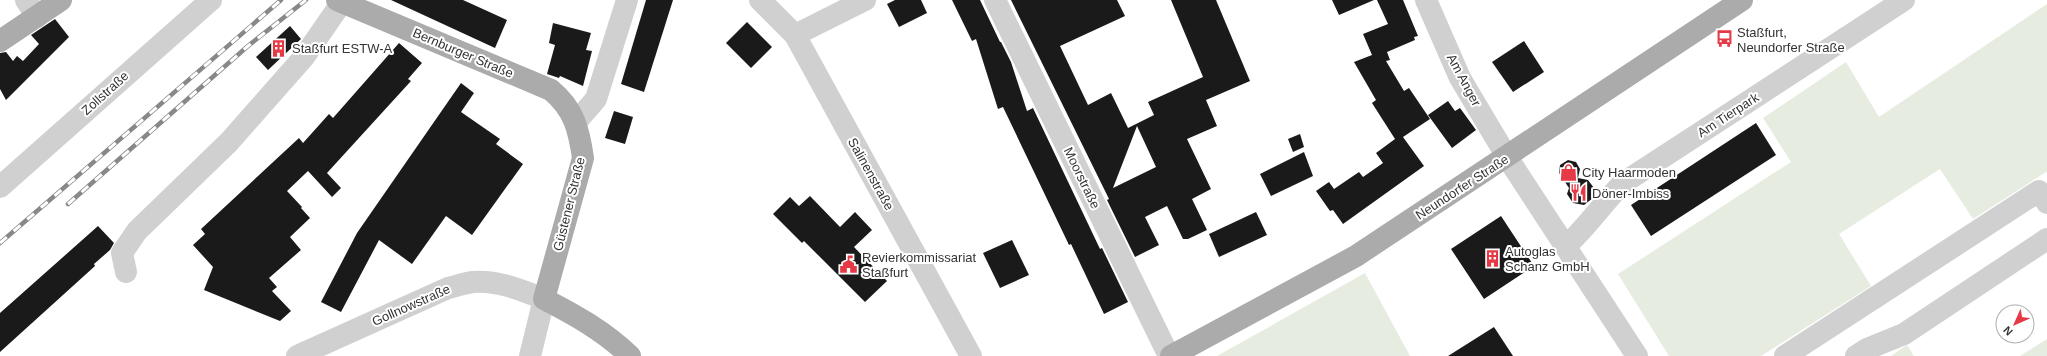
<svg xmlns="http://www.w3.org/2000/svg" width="2047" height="356" viewBox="0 0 2047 356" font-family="Arial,sans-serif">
  <rect width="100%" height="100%" fill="#fff"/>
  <g fill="#e6ecdf">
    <path d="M2047 4V173L2046 172 1973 219 1940 169 1839 234 1871 286 1761 356H1669L1618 274 1791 162 1763 118 1846 62 1879 117Z"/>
    <path d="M1365 273 1410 356H1217Z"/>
    <path d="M2047 339V356H2020Z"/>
    <path d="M1907 345 1914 356H1891Z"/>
  </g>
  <g fill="#1a1a1a" fill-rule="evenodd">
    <path d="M391 0H463L507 20 495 48Z"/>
    <path d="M646 0H673L644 92 621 84Z"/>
    <path d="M895 0H921L927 13 899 27 887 4Z"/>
    <path d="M952 0H980L1000 42H1001L1011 62 1027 111 1033 108 1100 249 1102 248 1128 302 1104 314 1071 244 1069 245 1003 107 998 109 976 39 972 41Z"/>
    <path d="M1011 0H1117L1125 16 1060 46 1088 105 1111 93 1128 128 1154 115 1148 102 1203 77 1171 0H1216L1250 81 1206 100 1217 126 1187 139 1211 189 1192 199 1207 230 1188 239H1183L1167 206 1145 217 1159 245 1135 257 1107 200 1109 199ZM1137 126 1156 167 1113 188Z"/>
    <path d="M1332 0H1374L1339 15Z"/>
    <path d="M1377 0H1403L1418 36 1414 37 1415 40 1387 52 1390 60 1386 61 1404 91 1409 88 1430 119 1403 137 1424 166 1343 224 1333 210 1330 211 1316 191 1329 182 1334 189 1359 172 1363 177 1383 163 1376 153 1395 139 1372 103 1376 100 1354 62 1372 55 1363 34 1388 24Z"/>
    <path d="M55 19 69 37 6 100 0 89V53L6 52 13 61 17 56 23 61 39 44 31 35Z"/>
    <path d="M747 22 772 47 751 68 726 43Z"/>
    <path d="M553 23 591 33 586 50 592 51 583 86 560 76 559 78 547 74 555 45 549 43Z"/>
    <path d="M290 26 301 39 268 70 256 57Z"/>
    <path d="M1524 41 1544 72 1513 92 1492 62Z"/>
    <path d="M399 43 422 63 408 79 411 81 327 173 341 188 332 197 308 171 287 191 302 207 301 208 310 218 290 237 301 250 269 278 277 287 272 291 291 311 280 321 204 290 213 267 193 245 205 234 201 229 299 138 303 143 329 114 333 118Z"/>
    <path d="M461 83 474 93 461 112 500 139 496 144 523 164 472 235 446 216 412 264 379 240 341 312 321 302 357 233Z"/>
    <path d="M1448 101 1455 111 1460 108 1476 130 1452 148 1428 115Z"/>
    <path d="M614 111 633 117 625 144 605 138Z"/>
    <path d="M1756 123 1776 155 1651 236 1631 205Z"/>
    <path d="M1300 134 1304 147 1293 152 1288 139Z"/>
    <path d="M1304 152 1313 176 1271 196 1260 174Z"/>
    <path d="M1568 160 1576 162 1580 169 1578 178 1588 180 1594 188 1593 198 1584 205 1573 203 1567 194 1569 188 1559 173 1560 165Z"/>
    <path d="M810 196 840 227 855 212 872 230 854 247 887 281 865 302 804 241 802 243 773 214 790 197 799 206Z"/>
    <path d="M1256 212 1267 235 1219 257 1209 234Z"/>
    <path d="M1501 216 1534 266 1484 299 1451 249Z"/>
    <path d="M98 226 114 243 110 250 94 264 95 266 0 352V313Z"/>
    <path d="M1012 240 1029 275 1000 288 983 253Z"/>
    <path d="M1494 327 1513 356H1448Z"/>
  </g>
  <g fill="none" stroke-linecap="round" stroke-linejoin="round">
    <g stroke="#d0d0d0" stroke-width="22">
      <path d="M26 0 37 17"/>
      <path d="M760 0 795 35 971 356"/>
      <path d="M995 0 1169 356"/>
      <path d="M1426 0 1460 78 1507 157 1637 356"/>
      <path d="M795 35 865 0"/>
      <path d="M576 122 596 99 627 0"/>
      <path d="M0 187 211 0"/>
      <path d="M1566 246C1587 227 1603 203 1623 183L1904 0"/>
      <path d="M126 272 122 253 137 231 229 142 304 57 342 2"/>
      <path d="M297 356 448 288C456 286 465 283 473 282 498 280 521 290 544 299L530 356"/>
      <path d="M1785 356 2039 191 2047 203"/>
      <path d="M1856 356 1867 349 1904 334 2047 239"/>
    </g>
    <g stroke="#ababab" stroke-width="22">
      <path d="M337 0 551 90C574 109 579 130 583 158L544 299C575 315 604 331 630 356"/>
      <path d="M0 41 61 0"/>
      <path d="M1171 356 1356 256 1742 0"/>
    </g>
    <defs>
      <g id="rail">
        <path d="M68 204 248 46 306 0"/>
        <path d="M0 243 281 0"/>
      </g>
    </defs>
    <use href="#rail" stroke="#888" stroke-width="4.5"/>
    <use href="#rail" stroke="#fff" stroke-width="3" stroke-dasharray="9" stroke-linecap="butt"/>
  </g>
  <defs>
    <symbol id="bus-bare" viewBox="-9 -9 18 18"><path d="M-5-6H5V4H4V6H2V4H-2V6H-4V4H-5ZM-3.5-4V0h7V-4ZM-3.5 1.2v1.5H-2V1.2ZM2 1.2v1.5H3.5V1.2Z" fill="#e63946" stroke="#fff" stroke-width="2.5" paint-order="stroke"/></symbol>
    <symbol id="building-bare" viewBox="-9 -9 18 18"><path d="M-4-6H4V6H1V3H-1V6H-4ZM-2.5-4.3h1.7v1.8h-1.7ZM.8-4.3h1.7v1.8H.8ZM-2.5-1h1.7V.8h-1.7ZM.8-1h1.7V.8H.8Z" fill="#e63946" stroke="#fff" stroke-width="2.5" paint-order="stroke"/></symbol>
    <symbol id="shop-bare" viewBox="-9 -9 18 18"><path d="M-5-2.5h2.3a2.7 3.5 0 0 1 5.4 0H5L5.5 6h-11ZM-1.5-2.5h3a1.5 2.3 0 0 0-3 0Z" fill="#e63946" stroke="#fff" stroke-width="2.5" paint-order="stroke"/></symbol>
    <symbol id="restaurant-bare" viewBox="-9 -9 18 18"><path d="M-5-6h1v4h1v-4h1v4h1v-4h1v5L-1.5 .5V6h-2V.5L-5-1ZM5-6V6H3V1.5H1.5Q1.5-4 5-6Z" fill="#e63946" stroke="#fff" stroke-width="2.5" paint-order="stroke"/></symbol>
    <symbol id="civic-bare" viewBox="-9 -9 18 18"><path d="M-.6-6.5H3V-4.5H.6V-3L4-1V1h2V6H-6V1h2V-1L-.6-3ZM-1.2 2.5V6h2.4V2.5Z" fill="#e63946" stroke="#fff" stroke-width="2.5" paint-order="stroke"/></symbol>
  </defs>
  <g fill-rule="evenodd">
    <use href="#bus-bare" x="1712" y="26" width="25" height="25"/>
    <use href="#building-bare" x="266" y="36" width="25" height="25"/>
    <use href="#shop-bare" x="1556" y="160" width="25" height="25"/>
    <use href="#restaurant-bare" x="1566" y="180" width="25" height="25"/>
    <use href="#building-bare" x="1480" y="246" width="25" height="25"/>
    <use href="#civic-bare" x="836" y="252" width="25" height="25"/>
  </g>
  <g text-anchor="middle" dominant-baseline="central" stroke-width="4" stroke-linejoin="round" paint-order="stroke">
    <g font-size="13" fill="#333" stroke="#fff" text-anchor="start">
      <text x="1737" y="32">Staßfurt,<tspan x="1737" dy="15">Neundorfer Straße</tspan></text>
      <text x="292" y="48">Staßfurt ESTW-A</text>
      <text x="1582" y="172">City Haarmoden</text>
      <text x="1592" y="193">Döner-Imbiss</text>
      <text x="1505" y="251">Autoglas<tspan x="1505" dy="15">Schanz GmbH</tspan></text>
      <text x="862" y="257">Revierkommissariat<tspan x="862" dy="15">Staßfurt</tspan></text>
    </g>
    <g font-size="13" fill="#333" stroke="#fff">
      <text transform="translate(463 53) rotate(23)">Bernburger Straße</text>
      <text transform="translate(1464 80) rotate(62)">Am Anger</text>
      <text transform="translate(105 93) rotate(-42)">Zollstraße</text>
      <text transform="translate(1728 115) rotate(-33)">Am Tierpark</text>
      <text transform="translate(871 174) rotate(61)">Salinenstraße</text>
      <text transform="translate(1082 178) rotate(64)">Moorstraße</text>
      <text transform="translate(1462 187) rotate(-33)">Neundorfer Straße</text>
      <text transform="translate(569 204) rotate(-76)">Güstener Straße</text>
      <text transform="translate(411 305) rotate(-24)">Gollnowstraße</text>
    </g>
  </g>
  <g transform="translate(2015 324) rotate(225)"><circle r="19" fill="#ffffff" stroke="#adadad"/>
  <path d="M0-3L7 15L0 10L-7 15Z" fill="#e63946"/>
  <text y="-6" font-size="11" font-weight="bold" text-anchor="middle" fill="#333333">N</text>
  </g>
</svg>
